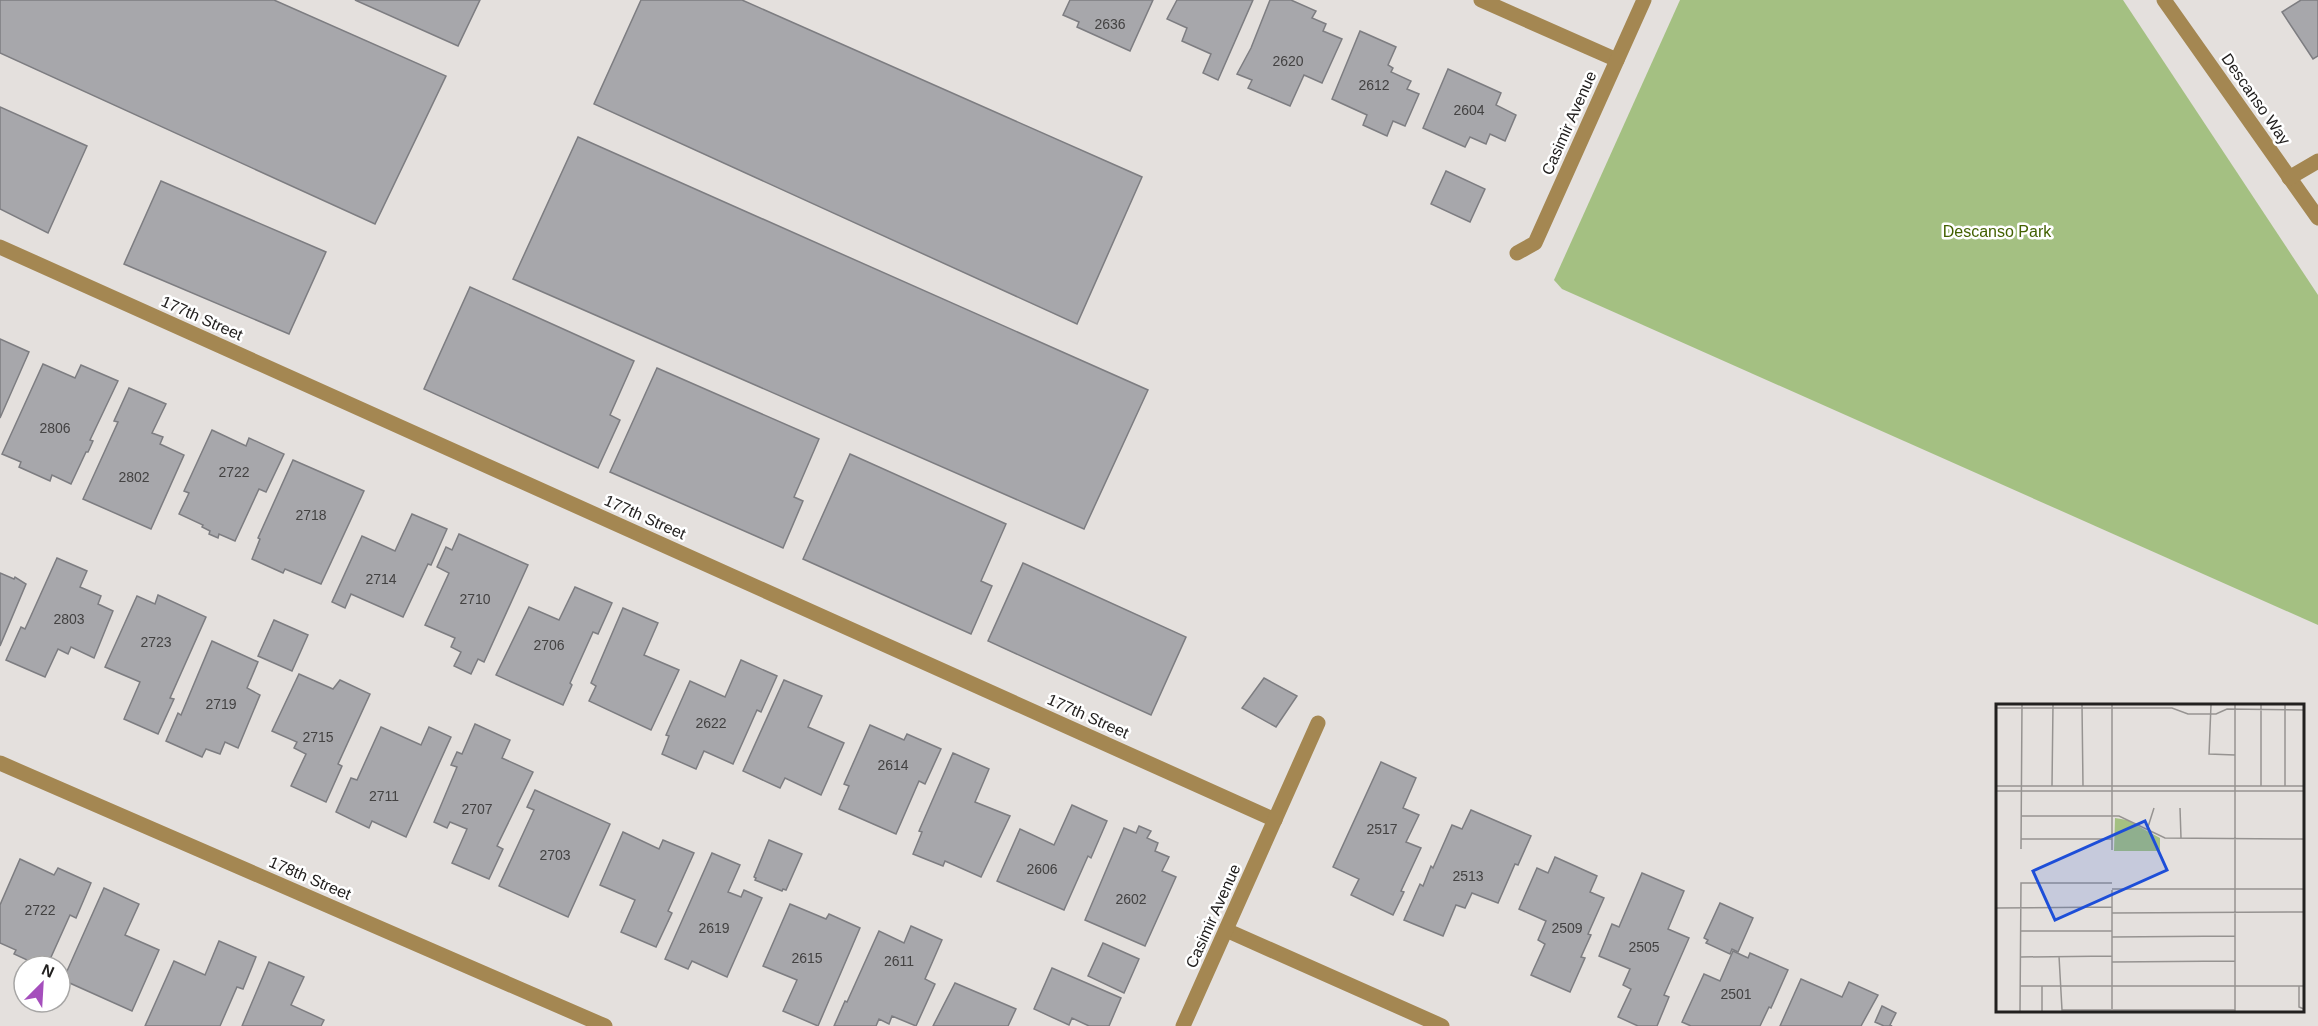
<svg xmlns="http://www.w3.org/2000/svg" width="2318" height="1026" viewBox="0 0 2318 1026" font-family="Helvetica,sans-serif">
  <rect width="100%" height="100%" fill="#e4e0dd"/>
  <path fill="#a4c082" d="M1680 0H2123L2318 295V625L1562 289 1554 280Z"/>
  <g fill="#a7a7ab" stroke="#7d7d81" stroke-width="1.5">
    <path d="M0 0H274L446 76 375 224 0 53Z"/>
    <path d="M355 0H480L458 46Z"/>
    <path d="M641 0H742L1142 177 1077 324 594 104Z"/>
    <path d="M1070 0H1153L1130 51 1077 27 1079 22 1063 15Z"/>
    <path d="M1177 0H1253L1218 80 1203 73 1211 54 1182 41 1187 28 1167 19Z"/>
    <path d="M1270 0H1291L1316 11 1312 18 1326 24 1323 31 1342 39 1322 83 1304 75 1290 106 1248 88 1252 80 1237 74 1251 48Z"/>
    <path d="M2301 0H2318V56L2313 59 2282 12Z"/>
    <path d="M1360 31 1396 47 1388 65 1393 68 1391 72 1411 81 1407 89 1419 94 1405 126 1393 121 1387 136 1363 125 1367 115 1332 99Z"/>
    <path d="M1448 69 1501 93 1496 105 1516 115 1505 141 1490 134 1486 144 1470 137 1465 147 1423 128Z"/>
    <path d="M0 107 87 146 48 233 0 209Z"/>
    <path d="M578 137 1148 390 1084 529 513 279Z"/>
    <path d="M1446 171 1485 189 1470 222 1431 204Z"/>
    <path d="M161 181 326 252 289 334 124 264Z"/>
    <path d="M470 287 634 361 610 415 620 420 598 468 424 389Z"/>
    <path d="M0 339 29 352 0 418Z"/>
    <path d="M43 364 75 378 81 365 118 381 90 440 93 441 88 452H86L71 484 52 475 50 481 19 467 21 462 2 454Z"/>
    <path d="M657 368 819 439 794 497 803 501 783 548 610 472Z"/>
    <path d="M129 388 166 404 152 433 163 437 160 444 184 455 151 529 83 499 118 422 114 421Z"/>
    <path d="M212 430 246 446 249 438 284 454 266 492 259 489 235 541 219 534 218 538 209 534 210 531 202 527 203 525 179 514 189 493 184 491Z"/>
    <path d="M850 454 1006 524 981 581 992 586 971 634 803 559Z"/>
    <path d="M293 460 364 491 321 584 285 569 283 573 252 559 260 539 258 538Z"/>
    <path d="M412 514 447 529 431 565 428 564 403 617 351 594 345 608 332 602 362 536 395 551Z"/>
    <path d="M459 534 528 565 484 662 478 659 471 674 454 666 461 652 451 647 455 638 425 625 449 573 437 567 446 547 452 550Z"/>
    <path d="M57 558 87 571 80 587 101 596 98 604 113 611 94 658 71 647 68 654 58 649 45 677 6 660 21 627 25 629Z"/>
    <path d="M1023 563 1186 637 1151 715 988 641Z"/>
    <path d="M0 573 14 579 15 577 26 584 0 646Z"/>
    <path d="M575 587 612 603 598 634 593 632 570 683 572 685 563 705 496 675 529 607 559 620Z"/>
    <path d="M158 595 206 617 170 698 174 699 158 734 124 719 140 682 105 667 137 596 155 604Z"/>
    <path d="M623 608 658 623 644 655 679 670 651 730 589 701 596 686 591 683Z"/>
    <path d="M274 620 308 635 292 671 258 656Z"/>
    <path d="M212 641 258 662 247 688 260 695 238 748 225 742 220 754 206 749 202 757 166 741 178 713 181 715Z"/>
    <path d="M741 660 777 676 761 712 757 710 733 764 704 751 696 769 662 754 669 736 666 735 690 681 725 697Z"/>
    <path d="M299 674 333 689 340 680 370 694 338 764 342 766 326 802 291 786 306 754 294 748 297 742 272 731Z"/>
    <path d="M1264 678 1297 696 1276 727 1242 708Z"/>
    <path d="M784 680 822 696 808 727 844 743 821 795 785 778 780 788 743 771Z"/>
    <path d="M475 724 510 740 502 758 533 772 497 846 503 849 489 879 452 863 467 829 450 822 447 828 434 822 457 767 451 765 457 752 462 754Z"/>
    <path d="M870 725 904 740 907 734 941 749 925 784 919 781 896 834 839 809 849 786 844 784Z"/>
    <path d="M381 727 421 745 429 727 451 737 406 837 372 821 369 828 336 812 351 778 357 780Z"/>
    <path d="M953 753 989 769 975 802 1010 816 981 877 945 861 943 866 913 854 922 832 919 831Z"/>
    <path d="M1381 762 1416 778 1403 808 1419 815 1406 842 1421 848 1401 891 1404 892 1393 915 1351 895 1359 879 1333 867Z"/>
    <path d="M535 790 610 824 568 917 499 886 534 810 527 807Z"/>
    <path d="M1072 805 1107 821 1091 858 1088 856 1064 910 997 881 1020 829 1054 845Z"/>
    <path d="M1471 810 1531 836 1518 865 1515 864 1498 903 1472 893 1465 908 1456 905 1443 936 1404 920 1420 884 1423 886 1431 866 1433 868 1452 825 1462 829Z"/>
    <path d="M1139 826 1151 831 1147 838 1158 843 1155 851 1169 857 1162 871 1176 877 1145 946 1085 920 1124 828 1136 833Z"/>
    <path d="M623 832 659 849 663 840 694 853 668 911 672 913 656 947 621 932 635 900 600 885Z"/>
    <path d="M769 840 802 854 786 890 783 889 782 891 755 880 756 878 754 877Z"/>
    <path d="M712 853 740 865 728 892 741 897 744 890 762 898 727 977 692 961 688 969 665 959Z"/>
    <path d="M1555 857 1597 876 1590 892 1604 898 1588 934 1591 935 1581 957 1585 958 1570 992 1531 975 1545 944 1538 940 1546 921 1519 909 1537 868 1548 873Z"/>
    <path d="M20 859 54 875 58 868 91 883 76 918 70 915 47 966H40L14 954 16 950 0 943V905Z"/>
    <path d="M1642 873 1684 891 1668 929 1689 938 1664 995 1669 997 1657 1026H1638L1618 1017 1631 989 1623 985 1630 969 1599 956 1612 924 1619 927Z"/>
    <path d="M104 888 139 904 125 935 159 950 132 1011 63 980Z"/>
    <path d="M1720 903 1753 918 1738 952 1732 949 1730 954 1706 943 1708 940 1704 938Z"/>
    <path d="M790 904 826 919 829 914 860 928 818 1026 783 1011 797 980 763 966Z"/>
    <path d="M911 926 942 940 925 979 935 984 916 1026 892 1016 889 1024 879 1019 876 1026H834L845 1001 847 1002 879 931 904 943Z"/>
    <path d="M219 941 256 957 243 989 237 987 220 1026H145L174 961 205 975Z"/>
    <path d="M1103 943 1139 959 1124 993 1088 976Z"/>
    <path d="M1733 951 1748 958 1750 953 1788 970 1771 1008 1769 1007 1760 1026H1691L1682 1022 1704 974 1720 981Z"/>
    <path d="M269 962 304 977 291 1005 324 1020 321 1026H242Z"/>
    <path d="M1052 968 1121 998 1109 1026H1089L1072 1018 1069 1025 1034 1009Z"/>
    <path d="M1801 979 1842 997 1849 982 1878 995 1861 1026H1780Z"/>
    <path d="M955 983 1016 1009 1008 1026H933Z"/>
    <path d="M1882 1006 1896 1013 1890 1025 1892 1026H1884L1875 1022Z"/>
  </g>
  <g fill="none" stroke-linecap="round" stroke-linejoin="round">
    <g stroke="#a48752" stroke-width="15">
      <path d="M1481 0 1617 60"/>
      <path d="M2164 0 2318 218"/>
      <path d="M2289 178 2318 161"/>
      <path d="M0 247 1275 820"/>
      <path d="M1517 253 1535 243 1644 0"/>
      <path d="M0 763 605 1026"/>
      <path d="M1226 930 1442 1026"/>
      <path d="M1183 1026 1318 723"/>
    </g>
  </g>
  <g text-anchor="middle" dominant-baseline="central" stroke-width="5" stroke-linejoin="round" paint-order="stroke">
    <g font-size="14" fill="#434242">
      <text x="1110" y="24">2636</text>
      <text x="1288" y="61">2620</text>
      <text x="1374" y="85">2612</text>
      <text x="1469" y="110">2604</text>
      <text x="55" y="428">2806</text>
      <text x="234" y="472">2722</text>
      <text x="134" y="477">2802</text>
      <text x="311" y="515">2718</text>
      <text x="381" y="579">2714</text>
      <text x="475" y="599">2710</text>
      <text x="69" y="619">2803</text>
      <text x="156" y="642">2723</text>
      <text x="549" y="645">2706</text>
      <text x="221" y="704">2719</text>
      <text x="711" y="723">2622</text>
      <text x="318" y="737">2715</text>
      <text x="893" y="765">2614</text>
      <text x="384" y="796">2711</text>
      <text x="477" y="809">2707</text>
      <text x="1382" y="829">2517</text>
      <text x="555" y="855">2703</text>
      <text x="1042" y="869">2606</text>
      <text x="1468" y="876">2513</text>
      <text x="1131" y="899">2602</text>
      <text x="40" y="910">2722</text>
      <text x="714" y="928">2619</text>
      <text x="1567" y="928">2509</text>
      <text x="1644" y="947">2505</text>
      <text x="807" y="958">2615</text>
      <text x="899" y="961">2611</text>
      <text x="1736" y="994">2501</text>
    </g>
    <g font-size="16" fill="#22201f" stroke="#fff">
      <text transform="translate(2256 99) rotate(55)">Descanso Way</text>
      <text transform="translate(1569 123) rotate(-66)">Casimir Avenue</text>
      <text transform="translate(202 318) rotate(24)">177th Street</text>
      <text transform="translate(645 517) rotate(24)">177th Street</text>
      <text transform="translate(1088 716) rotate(24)">177th Street</text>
      <text transform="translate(310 878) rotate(23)">178th Street</text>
      <text transform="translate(1213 916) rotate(-66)">Casimir Avenue</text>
    </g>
    <g font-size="16" fill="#436102" stroke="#fff">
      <text x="1997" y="231">Descanso Park</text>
    </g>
  </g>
  <g transform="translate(1996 704)">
    <rect width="308" height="308" fill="#e4e0dd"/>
    <path d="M119 114 131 116 164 134V147H118Z" fill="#a4c082"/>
    <path fill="none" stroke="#969391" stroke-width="1.5" d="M86 1 87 82M215 1 213 50 239 51M265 1V82M289 1V82M0 4H176L192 10H220L231 5 308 6M0 82H308M56 82 57 1M0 87H308M184 104 185 134M25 112H123L169 134 307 135M151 126 158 104M25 135H116M25 145 26 1M116 146V1M116 185H308M116 186V305M0 204 116 203M116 209 308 208M25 227H116M116 233 239 232M63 252 66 306H239M25 253 116 252M116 258 239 257M24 282H308M46 282V307M303 282V303L308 305M24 307 25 179H116M239 307V1"/>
    <path fill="#1d4ed8" fill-opacity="0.15" stroke="#1d4ed8" stroke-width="3" d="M149 117 171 166 59 216 37 167Z"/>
    <rect width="308" height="308" fill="none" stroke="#22201f" stroke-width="3"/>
  </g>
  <g transform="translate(42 984) rotate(24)"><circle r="28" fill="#ffffff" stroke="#a7a6a5" stroke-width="1.5"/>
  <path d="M0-4.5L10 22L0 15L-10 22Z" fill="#a54ebc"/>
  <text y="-9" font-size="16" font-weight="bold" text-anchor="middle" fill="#22201f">N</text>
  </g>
</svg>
